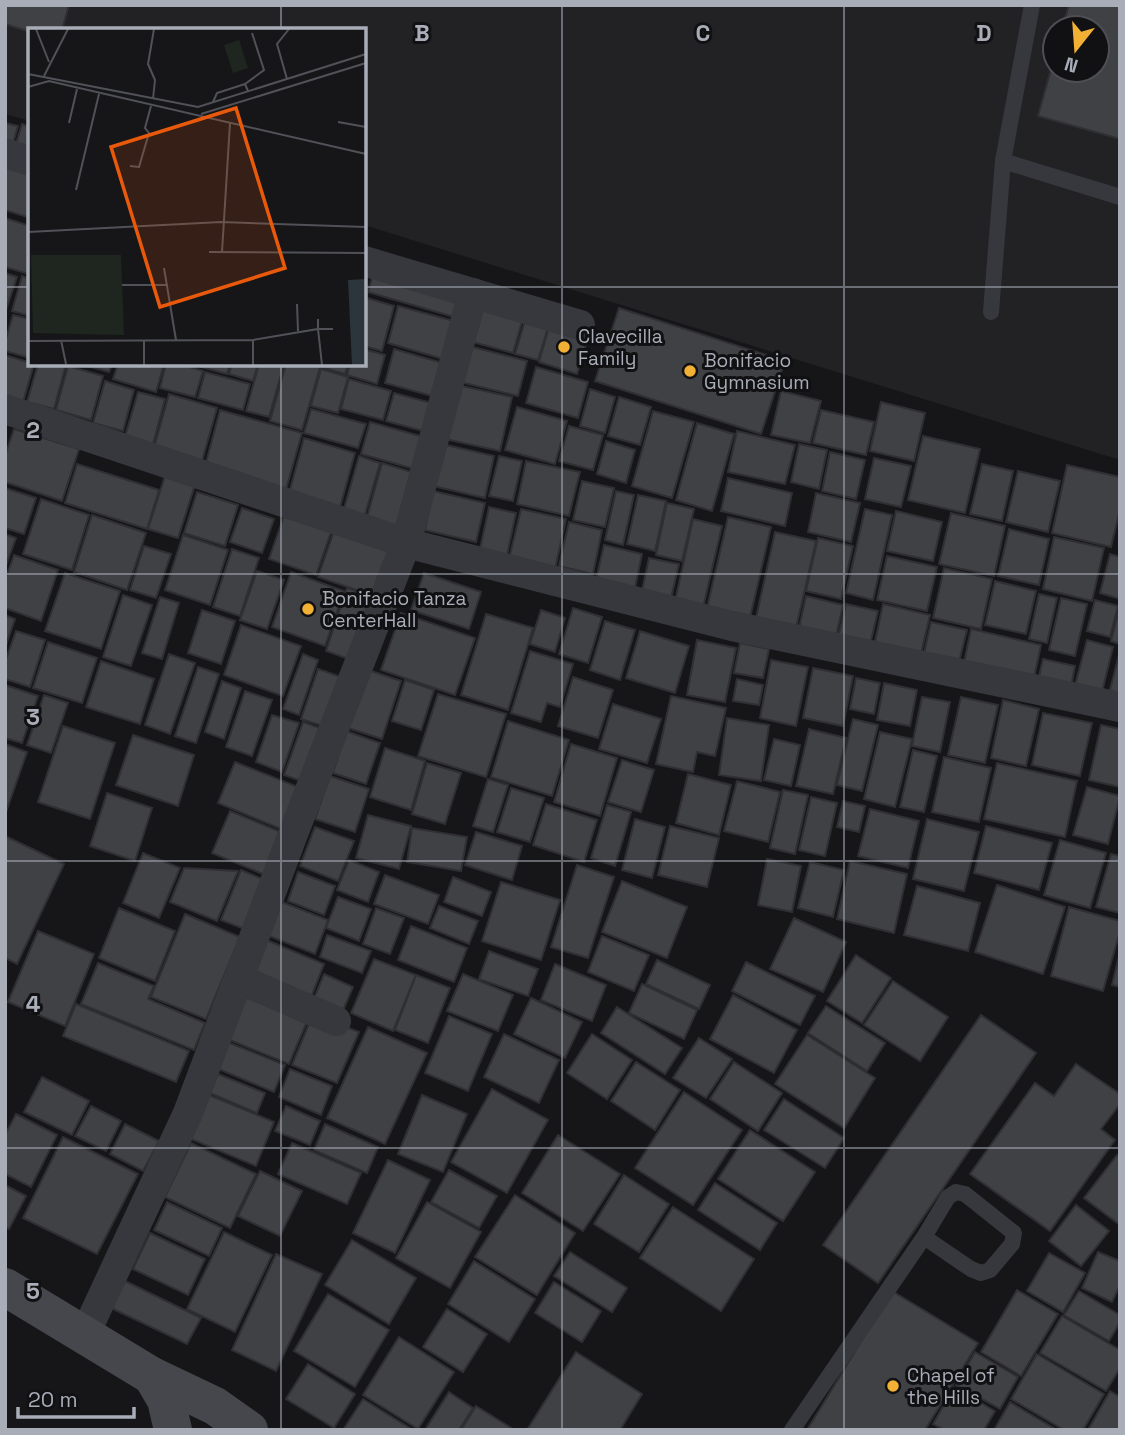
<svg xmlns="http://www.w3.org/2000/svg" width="1125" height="1435" viewBox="0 0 1125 1435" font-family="'Space Grotesk',sans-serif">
  <rect width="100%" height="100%" fill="#161618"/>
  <path fill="#222225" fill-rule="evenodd" d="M5 5H1120V460L364 225V30H30V121L5 114ZM1055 28H1097V70H1055Z"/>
  <g fill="#404145" stroke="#303034" stroke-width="2">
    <path d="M5 5H69L62 30H30V32L5 24Z"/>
    <path d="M1069 5H1120V139L1038 116 1055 55V70H1097V28H1062Z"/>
    <path d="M5 123 18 126 10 153 5 152Z"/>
    <path d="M22 124 30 127V158L13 153Z"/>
    <path d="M9 158 30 165V218L5 210V171Z"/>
    <path d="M5 218 30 226 29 274 5 267Z"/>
    <path d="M374 271 460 295 454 317 368 292Z"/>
    <path d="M5 273 17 277 5 313Z"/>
    <path d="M22 276 30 279V316L12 311Z"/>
    <path d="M367 298 394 306 382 351 364 346V307Z"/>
    <path d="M480 299 525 311 513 353 469 341Z"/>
    <path d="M398 306 454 321 443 359 388 343Z"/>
    <path d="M619 308 785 361 761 434 595 381Z"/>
    <path d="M527 314 550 321 538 360 515 354Z"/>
    <path d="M13 315 30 319V358L5 351V342Z"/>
    <path d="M551 320 590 331 577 374 539 362Z"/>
    <path d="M469 346 527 361 518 396 460 382Z"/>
    <path d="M364 349 385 355 377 384 347 375 350 364H364Z"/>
    <path d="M394 349 446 364 436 397 385 383Z"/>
    <path d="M5 355 34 364 23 402 5 397Z"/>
    <path d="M38 364H66L54 409 27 402Z"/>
    <path d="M81 364H112L109 372Z"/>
    <path d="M118 364H164L156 392 113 379Z"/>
    <path d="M166 364H180L203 371 195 397 160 388Z"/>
    <path d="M201 364H230L227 374 201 367Z"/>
    <path d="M232 364H258L253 381 229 374Z"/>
    <path d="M259 364H284L269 417 246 411Z"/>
    <path d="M286 364H321L302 430 270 421Z"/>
    <path d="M322 364H348L345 374 321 367Z"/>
    <path d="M68 366 103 376 91 420 56 410Z"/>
    <path d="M536 367 588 382 578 418 526 403Z"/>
    <path d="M321 369 348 377 338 413 311 406Z"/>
    <path d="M205 372 250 384 243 410 198 398Z"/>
    <path d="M349 379 391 391 383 420 341 409Z"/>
    <path d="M105 381 134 390 123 431 93 423Z"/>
    <path d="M457 385 512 397 500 451 445 439Z"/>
    <path d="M590 389 615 397 605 433 580 426Z"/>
    <path d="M781 391 821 401 810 443 771 435Z"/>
    <path d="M138 392 165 399 152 448 124 440Z"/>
    <path d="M394 393 435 404 427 432 386 421Z"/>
    <path d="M169 394 217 408 202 461 154 448Z"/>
    <path d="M619 397 651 407 640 445 608 436Z"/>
    <path d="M881 402 925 413 914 461 870 451Z"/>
    <path d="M517 407 567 421 555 464 505 450Z"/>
    <path d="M311 409 366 424 358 448 304 433Z"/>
    <path d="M220 410 302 433 285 493 204 470Z"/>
    <path d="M821 410 874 422 866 455 813 443Z"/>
    <path d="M653 411 694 422 672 498 632 486Z"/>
    <path d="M370 422 427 438 418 470 361 454Z"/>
    <path d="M697 423 734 434 712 511 676 500Z"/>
    <path d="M569 426 603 435 593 470 559 461Z"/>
    <path d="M14 429 79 449 62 501 5 482V456Z"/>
    <path d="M737 431 795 445 785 484 728 472Z"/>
    <path d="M923 436 980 449 965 513 908 500Z"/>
    <path d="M304 438 355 453 339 511 288 497Z"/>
    <path d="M606 441 635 450 626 483 597 474Z"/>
    <path d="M442 444 494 456 485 498 433 486Z"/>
    <path d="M799 444 827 450 819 489 791 482Z"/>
    <path d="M830 452 865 460 856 499 822 491Z"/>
    <path d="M359 456 380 463 364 518 343 512Z"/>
    <path d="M499 456 522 461 513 501 489 496Z"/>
    <path d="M874 458 911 466 901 507 865 499Z"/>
    <path d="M526 461 580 472 569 516 517 504Z"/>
    <path d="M382 463 418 474 402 531 366 521Z"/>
    <path d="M77 464 159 490 147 529 65 503Z"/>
    <path d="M982 464 1013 471 1002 521 970 514Z"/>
    <path d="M1067 465 1120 477V509L1111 547 1052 533Z"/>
    <path d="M1018 471 1060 481 1048 532 1006 522Z"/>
    <path d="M165 476 195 485 178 538 148 529Z"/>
    <path d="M728 478 792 493 785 526 721 511Z"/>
    <path d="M582 481 614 488 605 527 573 520Z"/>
    <path d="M5 488 36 498 24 534 5 528Z"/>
    <path d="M433 491 485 503 476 542 425 530Z"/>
    <path d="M616 491 634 495 623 545 605 540Z"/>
    <path d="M197 492 238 505 225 546 184 533Z"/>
    <path d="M816 493 860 503 851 542 808 532Z"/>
    <path d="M638 495 666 501 655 551 627 544Z"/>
    <path d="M41 499 89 515 72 570 23 554Z"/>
    <path d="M667 503 694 509 682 561 656 555Z"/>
    <path d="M489 507 516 513 507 555 480 549Z"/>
    <path d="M242 508 274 519 262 553 230 542Z"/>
    <path d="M521 509 566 519 555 569 509 559Z"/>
    <path d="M865 509 892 515 873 600 846 593Z"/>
    <path d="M896 511 942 522 933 561 887 551Z"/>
    <path d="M285 513 332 529 316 575 269 559Z"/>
    <path d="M951 513 1005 526 994 576 939 564Z"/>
    <path d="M92 515 146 533 127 590 74 572Z"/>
    <path d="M728 517 771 527 750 618 707 608Z"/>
    <path d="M693 519 722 526 702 612 674 606Z"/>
    <path d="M569 522 602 530 593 574 559 566Z"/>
    <path d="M335 528 393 548 377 597 318 577Z"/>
    <path d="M1009 529 1049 539 1039 585 998 576Z"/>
    <path d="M775 532 816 541 796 628 756 618Z"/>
    <path d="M5 534 16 538 5 568Z"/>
    <path d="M183 535 228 550 210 605 165 590Z"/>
    <path d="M1054 537 1104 548 1092 601 1043 589Z"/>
    <path d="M818 538 853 546 841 599 806 591Z"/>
    <path d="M604 545 642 554 634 593 595 584Z"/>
    <path d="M144 546 171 554 156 598 130 590Z"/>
    <path d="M232 549 259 558 240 616 213 607Z"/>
    <path d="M1110 554 1120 557V599L1100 593Z"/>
    <path d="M14 555 58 570 41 621 5 608V580Z"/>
    <path d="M887 556 937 567 927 611 877 600Z"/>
    <path d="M649 558 679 564 669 607 640 600Z"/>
    <path d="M944 568 992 579 981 629 933 618Z"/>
    <path d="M257 571 284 580 267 629 240 620Z"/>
    <path d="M291 572 344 591 325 646 272 627Z"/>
    <path d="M65 573 120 591 101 649 45 631Z"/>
    <path d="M424 573 481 592 469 629 411 610Z"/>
    <path d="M995 581 1036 591 1026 634 985 625Z"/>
    <path d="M347 588 379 599 357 662 326 651Z"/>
    <path d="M1039 594 1057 598 1047 643 1029 639Z"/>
    <path d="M123 595 152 605 131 666 103 657Z"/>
    <path d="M806 596 843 605 835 641 798 633Z"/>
    <path d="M160 597 179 603 162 659 142 653Z"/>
    <path d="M1061 598 1087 604 1075 656 1049 650Z"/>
    <path d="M1095 600 1118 606 1110 637 1087 631Z"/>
    <path d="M846 604 878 611 869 649 837 642Z"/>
    <path d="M883 604 930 615 919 662 873 651Z"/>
    <path d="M1120 606V644L1111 641Z"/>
    <path d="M573 608 602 617 588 663 559 654Z"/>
    <path d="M202 610 235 621 221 664 188 653Z"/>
    <path d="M541 610 565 618 555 652 530 644Z"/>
    <path d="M401 613 475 638 455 695 381 670Z"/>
    <path d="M486 614 533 628 508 710 461 695Z"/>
    <path d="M5 615 15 619 5 648Z"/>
    <path d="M605 621 635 630 620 680 590 670Z"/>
    <path d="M931 622 967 630 958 666 923 658Z"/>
    <path d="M241 625 301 646 283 696 224 675Z"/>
    <path d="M971 629 1041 645 1033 683 963 667Z"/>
    <path d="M16 631 45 640 30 687 5 679V662Z"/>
    <path d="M640 631 689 646 675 693 626 678Z"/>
    <path d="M697 640 736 648 725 702 687 695Z"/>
    <path d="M1087 640 1113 647 1101 696 1074 689Z"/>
    <path d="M48 642 97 658 82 703 33 688Z"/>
    <path d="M740 643 769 649 763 678 734 673Z"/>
    <path d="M530 651 573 664 560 707 547 703 541 722 511 713Z"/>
    <path d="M1120 651V704L1107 701Z"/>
    <path d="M169 654 195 663 170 734 145 725Z"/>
    <path d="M303 654 318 660 299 715 283 709Z"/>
    <path d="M1043 659 1075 666 1070 692 1037 685Z"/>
    <path d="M771 660 808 667 796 726 760 718Z"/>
    <path d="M101 661 154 679 140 724 86 707Z"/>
    <path d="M198 667 219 674 196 743 175 736Z"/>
    <path d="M813 668 853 676 843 726 803 718Z"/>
    <path d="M318 669 347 679 330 728 301 719Z"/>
    <path d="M368 670 401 681 382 739 348 728Z"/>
    <path d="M573 677 613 690 598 738 558 726Z"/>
    <path d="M856 678 880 683 874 714 850 709Z"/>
    <path d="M737 679 763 685 759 705 733 701Z"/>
    <path d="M405 680 434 690 421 730 392 721Z"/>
    <path d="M222 681 241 688 224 739 205 732Z"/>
    <path d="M884 683 917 690 910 726 877 720Z"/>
    <path d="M5 685 38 696 22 743 5 738Z"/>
    <path d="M245 691 272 700 252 756 226 747Z"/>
    <path d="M438 694 506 714 486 777 418 756Z"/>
    <path d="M44 695 68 703 51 753 27 745Z"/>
    <path d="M671 696 726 708 715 756 697 752 693 772 656 764Z"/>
    <path d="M922 697 950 702 940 752 912 746Z"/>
    <path d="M961 697 998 705 985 763 948 755Z"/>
    <path d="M1003 700 1039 709 1026 766 991 758Z"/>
    <path d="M613 704 661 719 647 763 599 749Z"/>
    <path d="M1043 713 1092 723 1080 776 1032 765Z"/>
    <path d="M272 715 299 723 282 772 256 762Z"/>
    <path d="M727 718 769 725 761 781 719 775Z"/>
    <path d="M853 719 878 725 862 791 837 785Z"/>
    <path d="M508 721 569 740 552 796 491 777Z"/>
    <path d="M303 722 328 731 310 784 284 775Z"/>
    <path d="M1101 725 1120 729V787L1089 780Z"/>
    <path d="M63 726 115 743 90 819 38 802Z"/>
    <path d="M809 729 846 738 833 794 796 786Z"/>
    <path d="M346 731 380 743 366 784 333 773Z"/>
    <path d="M880 732 912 739 895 807 864 799Z"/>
    <path d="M133 735 194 755 178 806 116 785Z"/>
    <path d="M774 739 800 745 791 786 764 780Z"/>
    <path d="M5 744 27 752 5 815Z"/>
    <path d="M571 744 617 758 600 816 554 802Z"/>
    <path d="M385 748 425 761 411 810 370 797Z"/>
    <path d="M913 750 937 756 924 812 900 807Z"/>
    <path d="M944 757 991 768 979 822 932 812Z"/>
    <path d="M622 760 654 770 641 812 608 802Z"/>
    <path d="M235 762 303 789 286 831 218 803Z"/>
    <path d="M427 763 461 773 445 824 412 814Z"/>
    <path d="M997 763 1077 781 1065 837 984 819Z"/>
    <path d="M688 774 731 785 719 835 676 823Z"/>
    <path d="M330 776 369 789 355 832 315 819Z"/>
    <path d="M488 779 508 785 493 832 473 826Z"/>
    <path d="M737 781 780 792 768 842 724 831Z"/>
    <path d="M1087 787 1120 796 1108 844 1073 835Z"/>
    <path d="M511 788 544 798 530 842 497 832Z"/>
    <path d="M783 790 808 795 795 854 770 848Z"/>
    <path d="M107 793 152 808 135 861 90 846Z"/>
    <path d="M811 797 837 803 825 856 799 850Z"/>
    <path d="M843 801 865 806 859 832 837 827Z"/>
    <path d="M546 804 597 820 584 862 533 845Z"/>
    <path d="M607 805 631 812 615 866 591 858Z"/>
    <path d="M870 809 919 821 908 868 858 856Z"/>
    <path d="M230 811 288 835 270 877 212 853Z"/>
    <path d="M368 815 411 826 399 869 356 858Z"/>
    <path d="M635 819 665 827 652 878 622 870Z"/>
    <path d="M927 819 979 832 964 891 913 879Z"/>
    <path d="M670 826 719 838 707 887 658 875Z"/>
    <path d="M986 826 1052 843 1039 890 974 873Z"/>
    <path d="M315 827 354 841 338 881 300 866Z"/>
    <path d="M412 828 467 837 461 871 407 862Z"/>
    <path d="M476 832 522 846 512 880 465 865Z"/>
    <path d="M5 836 64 864 17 964 5 958Z"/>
    <path d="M1060 840 1106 853 1090 908 1044 895Z"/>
    <path d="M143 853 180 868 159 918 123 903Z"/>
    <path d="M1111 854 1120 856V913L1096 907Z"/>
    <path d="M767 859 801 866 792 912 758 905Z"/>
    <path d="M349 860 379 872 368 902 337 890Z"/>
    <path d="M850 861 907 874 894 933 837 919Z"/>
    <path d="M810 862 844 870 833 917 798 908Z"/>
    <path d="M577 865 614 877 588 958 551 947Z"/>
    <path d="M184 868 238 871 217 921 170 902Z"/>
    <path d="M241 870 267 881 247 930 221 920Z"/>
    <path d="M298 872 335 886 324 915 288 901Z"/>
    <path d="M385 875 439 895 428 924 374 904Z"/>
    <path d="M453 877 491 892 482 916 444 902Z"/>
    <path d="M622 881 687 907 667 958 602 932Z"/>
    <path d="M501 882 560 900 541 960 482 941Z"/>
    <path d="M997 885 1065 907 1043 974 975 952Z"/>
    <path d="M917 886 980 903 968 951 904 935Z"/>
    <path d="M338 897 371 909 359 941 326 928Z"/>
    <path d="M277 900 328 920 315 954 264 934Z"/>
    <path d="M439 906 478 921 469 944 430 928Z"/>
    <path d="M1069 907 1120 921V931L1103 991 1051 976Z"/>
    <path d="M119 908 175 931 155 981 99 958Z"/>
    <path d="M376 908 404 918 390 954 363 944Z"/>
    <path d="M185 914 240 937 206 1019 151 997Z"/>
    <path d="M794 918 846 942 823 992 770 969Z"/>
    <path d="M411 926 467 948 454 982 398 960Z"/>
    <path d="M38 931 94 954 65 1026 8 1002Z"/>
    <path d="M327 935 371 951 362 973 320 957Z"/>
    <path d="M602 936 649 955 634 991 588 972Z"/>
    <path d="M264 939 324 964 308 1005 247 979Z"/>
    <path d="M489 951 538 969 528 996 479 979Z"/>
    <path d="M1120 952V987L1112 985Z"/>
    <path d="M856 955 891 978 862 1023 827 1001Z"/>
    <path d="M374 959 416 975 393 1031 351 1013Z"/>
    <path d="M657 960 710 985 699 1009 646 984Z"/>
    <path d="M746 962 815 996 800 1025 732 991Z"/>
    <path d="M98 963 154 986 148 999 205 1023 194 1050 81 1004Z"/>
    <path d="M555 964 606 985 592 1021 541 1000Z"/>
    <path d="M324 974 353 987 339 1020 310 1008Z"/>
    <path d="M463 974 513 995 498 1031 447 1011Z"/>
    <path d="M416 975 450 988 428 1043 395 1030Z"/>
    <path d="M893 981 948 1017 920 1061 864 1025Z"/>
    <path d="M642 984 697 1010 684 1039 629 1013Z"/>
    <path d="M246 986 311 1012 289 1064 225 1038Z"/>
    <path d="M733 995 797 1030 774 1073 710 1039Z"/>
    <path d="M531 998 582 1022 565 1058 514 1034Z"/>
    <path d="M76 1004 189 1051 176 1082 63 1036Z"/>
    <path d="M826 1006 885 1043 867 1071 808 1033Z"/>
    <path d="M617 1007 682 1048 665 1074 601 1033Z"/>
    <path d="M313 1014 359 1032 337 1083 292 1065Z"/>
    <path d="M981 1015 1036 1053 878 1283 823 1245Z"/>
    <path d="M449 1016 492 1034 468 1091 425 1073Z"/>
    <path d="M368 1027 427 1053 385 1144 327 1118Z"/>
    <path d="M504 1034 559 1060 539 1103 484 1077Z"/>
    <path d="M592 1034 632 1060 607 1099 567 1073Z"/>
    <path d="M807 1035 875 1078 844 1128 775 1084Z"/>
    <path d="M699 1038 732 1059 706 1098 673 1078Z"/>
    <path d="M227 1042 285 1065 274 1092 216 1068Z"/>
    <path d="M636 1062 680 1090 655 1130 611 1101Z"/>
    <path d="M734 1062 782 1093 758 1131 710 1099Z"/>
    <path d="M1076 1064 1120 1094V1104L1101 1129 1115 1140 1050 1231 970 1174 1035 1083 1054 1096Z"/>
    <path d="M290 1069 332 1086 321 1115 279 1097Z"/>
    <path d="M218 1074 265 1093 257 1113 210 1093Z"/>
    <path d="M42 1077 89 1101 72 1135 24 1112Z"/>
    <path d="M492 1089 548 1120 507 1193 451 1162Z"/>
    <path d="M684 1092 742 1130 693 1205 635 1168Z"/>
    <path d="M209 1095 274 1122 256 1166 191 1139Z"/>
    <path d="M422 1095 467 1114 443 1172 398 1154Z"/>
    <path d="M784 1099 844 1138 825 1168 764 1130Z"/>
    <path d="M91 1106 121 1121 106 1151 75 1136Z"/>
    <path d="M286 1106 320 1121 310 1145 275 1131Z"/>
    <path d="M16 1114 57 1135 31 1187 5 1174V1135Z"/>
    <path d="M125 1124 159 1141 143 1171 110 1154Z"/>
    <path d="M325 1124 378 1147 367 1173 314 1150Z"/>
    <path d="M750 1130 815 1172 783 1221 718 1179Z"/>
    <path d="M558 1135 620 1174 583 1231 522 1193Z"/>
    <path d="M63 1137 138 1174 97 1254 23 1218Z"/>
    <path d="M191 1143 256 1174 230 1228 165 1197Z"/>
    <path d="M292 1143 361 1173 347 1204 278 1174Z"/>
    <path d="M1117 1155 1120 1157V1225L1084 1198Z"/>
    <path d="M388 1160 430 1180 395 1253 353 1233Z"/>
    <path d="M449 1170 497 1196 479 1228 431 1202Z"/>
    <path d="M260 1171 302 1191 280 1236 238 1216Z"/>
    <path d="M624 1175 669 1204 639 1252 594 1224Z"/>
    <path d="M715 1183 777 1223 760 1250 698 1210Z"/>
    <path d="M5 1185 26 1196 9 1229 5 1227Z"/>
    <path d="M515 1195 575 1233 537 1295 475 1257Z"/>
    <path d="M167 1202 222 1228 209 1256 154 1230Z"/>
    <path d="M427 1202 481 1232 450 1288 396 1258Z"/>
    <path d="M1076 1205 1109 1231 1081 1266 1049 1241Z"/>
    <path d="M673 1207 754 1259 721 1311 640 1258Z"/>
    <path d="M224 1232 272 1255 235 1332 187 1309Z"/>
    <path d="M150 1233 205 1259 188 1295 133 1269Z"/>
    <path d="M352 1240 416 1278 389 1324 325 1285Z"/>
    <path d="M570 1252 627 1288 612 1312 554 1276Z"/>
    <path d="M1098 1252 1120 1261V1285L1112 1302 1082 1288Z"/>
    <path d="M1049 1253 1085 1273 1063 1312 1027 1291Z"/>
    <path d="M276 1254 322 1274 276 1371 232 1350Z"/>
    <path d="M474 1261 535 1299 509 1342 448 1304Z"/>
    <path d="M125 1281 201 1318 187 1344 111 1308Z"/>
    <path d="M554 1282 601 1311 582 1342 535 1313Z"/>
    <path d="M1017 1290 1058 1314 1021 1376 981 1352Z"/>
    <path d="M892 1291 978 1343 925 1430H807Z"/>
    <path d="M1079 1291 1120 1315V1322L1109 1341 1064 1315Z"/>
    <path d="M328 1294 389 1330 355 1387 294 1351Z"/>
    <path d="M447 1309 487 1334 463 1372 423 1347Z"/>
    <path d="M1062 1316 1120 1350V1368L1106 1391 1040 1353Z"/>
    <path d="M399 1337 454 1372 418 1429 363 1395Z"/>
    <path d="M576 1352 642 1394 620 1430H527Z"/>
    <path d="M975 1352 1018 1377 1000 1409 956 1385Z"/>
    <path d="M1037 1354 1104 1394 1083 1430H1064L1011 1399Z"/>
    <path d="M308 1364 355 1394 334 1428 286 1399Z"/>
    <path d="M954 1387 995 1411 984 1430H944L933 1424Z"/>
    <path d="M1110 1391 1120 1397V1430H1088Z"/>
    <path d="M449 1392 473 1408 459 1430H425Z"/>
    <path d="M363 1399 413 1430H343Z"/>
    <path d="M1010 1402 1057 1430H994Z"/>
    <path d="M476 1406 513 1429V1430H461Z"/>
  </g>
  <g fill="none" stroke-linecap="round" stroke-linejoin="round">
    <g stroke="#37383d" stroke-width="16">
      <path d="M1003 161 1120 197"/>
      <path d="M991 312 1003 161 1032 5"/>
      <path d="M792 1430 924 1237 948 1197 956 1192 965 1194 1014 1233 1012 1244 990 1270 981 1273 971 1269 924 1237"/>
    </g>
    <g stroke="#37383d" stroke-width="30">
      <path d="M5 153 30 161"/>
      <path d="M364 261 580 325"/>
      <path d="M5 409 406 543 732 626 1120 707"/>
      <path d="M239 979 336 1021"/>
      <path d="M85 1334 188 1113 293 834 406 543 473 293"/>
    </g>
    <g stroke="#45474d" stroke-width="38">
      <path d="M5 1287 152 1376 215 1406 249 1430"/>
      <path d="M152 1376 166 1400 173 1430"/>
    </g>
  </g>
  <path fill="none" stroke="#a8adb8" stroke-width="2" stroke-opacity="0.55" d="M281 5V30M562 5V1430M844 5V1430M5 287H30M364 287H1120M281 364V1430M5 574H1120M5 861H1120M5 1148H1120"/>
  <g fill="#f2b134" stroke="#111113" stroke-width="2.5">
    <circle cx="564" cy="347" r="7"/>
    <circle cx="690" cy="371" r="7"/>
    <circle cx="308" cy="609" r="7"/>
    <circle cx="893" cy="1386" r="7"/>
  </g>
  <g text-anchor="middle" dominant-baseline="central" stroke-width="6" stroke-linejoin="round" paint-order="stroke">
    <g font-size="19" fill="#a8adb8" stroke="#111113" text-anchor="start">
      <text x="578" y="336">Clavecilla<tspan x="578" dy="22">Family</tspan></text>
      <text x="704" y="360">Bonifacio<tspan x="704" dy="22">Gymnasium</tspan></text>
      <text x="322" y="598">Bonifacio Tanza<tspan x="322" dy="22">CenterHall</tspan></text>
      <text x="907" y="1375">Chapel of<tspan x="907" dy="22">the Hills</tspan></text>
    </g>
  </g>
  <g transform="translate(28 28)">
    <rect width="338" height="338" fill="#161618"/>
    <path d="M211 12 220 40 205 45 196 17ZM3 227H93L96 307 5 305Z" fill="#1e261f"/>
    <path d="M338 251V337H324L320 252Z" fill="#2c353c"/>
    <path fill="none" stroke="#505258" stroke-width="2" d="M8 1 21 34M0 46 170 79 338 26M16 48 40 1M259 51 249 16 261 1M0 59 21 53 338 126M220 63 217 56 236 42 224 5M125 71 127 52 120 36 126 1M185 74 189 65 217 56M173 86 338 35M310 94 338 99M41 95 49 61M102 138 111 139 121 105 117 100 123 78M48 162 71 66M0 204 193 194 338 199M0 214V290M181 224 338 225M194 224 202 95M136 240 148 312M94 257H140M269 276 270 303M290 291V301H305M33 312 38 336M225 312 290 301 294 337M0 313 225 312V337M116 337V312"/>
    <path fill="#e8590c" fill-opacity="0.15" stroke="#e8590c" stroke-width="3.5" d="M208 80 257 240 132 279 83 119Z"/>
    <rect width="338" height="338" fill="none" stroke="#a8adb8" stroke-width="3.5"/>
  </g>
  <g font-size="23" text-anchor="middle" font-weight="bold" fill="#a8adb8" stroke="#111113" stroke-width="6" stroke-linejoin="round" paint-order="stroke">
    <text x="422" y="41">B</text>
    <text x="703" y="41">C</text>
    <text x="984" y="41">D</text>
    <text x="33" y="438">2</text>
    <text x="33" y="725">3</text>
    <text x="33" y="1012">4</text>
    <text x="33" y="1299">5</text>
  </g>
  <rect width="1125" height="1435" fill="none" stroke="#a8adb8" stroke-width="14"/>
  <g transform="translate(1076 49) rotate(197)"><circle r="33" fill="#111113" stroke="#4d4f55" stroke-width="2"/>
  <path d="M0-5L12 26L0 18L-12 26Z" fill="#f2b134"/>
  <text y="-10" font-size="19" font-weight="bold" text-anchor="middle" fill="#a8adb8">N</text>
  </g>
  <path d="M18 1407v10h116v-10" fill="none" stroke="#a8adb8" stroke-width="3.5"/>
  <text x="28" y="1407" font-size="21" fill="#a8adb8" stroke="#111113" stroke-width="5" paint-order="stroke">20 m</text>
</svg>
